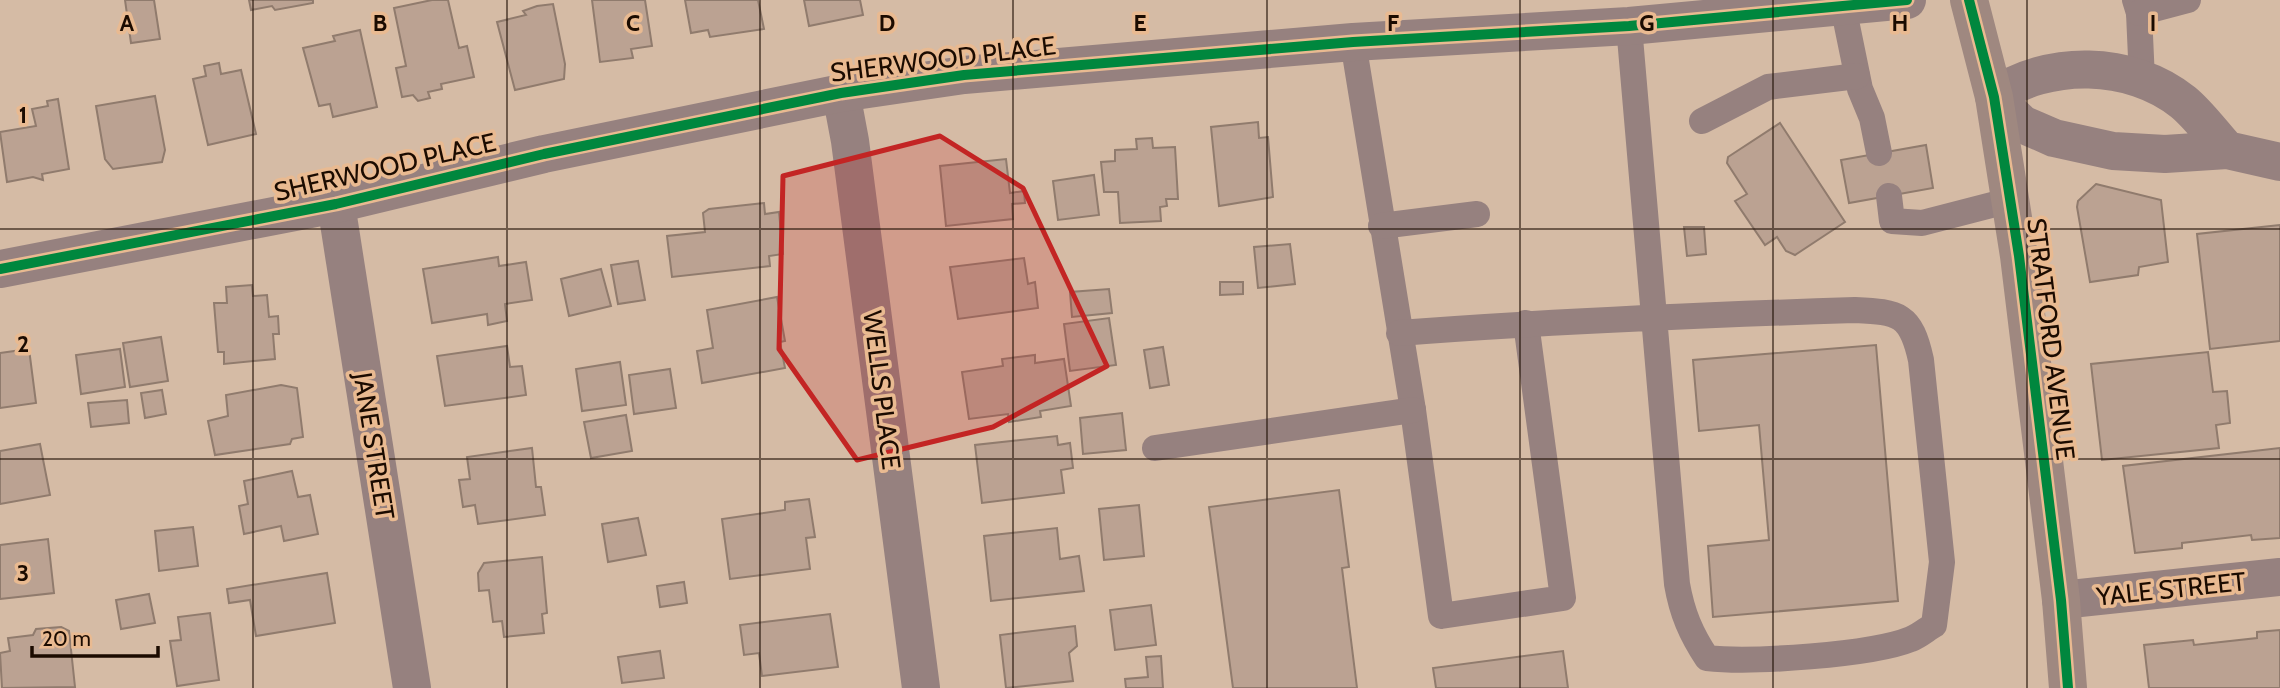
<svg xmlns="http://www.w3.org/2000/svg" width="2280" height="688" viewBox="0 0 2280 688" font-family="Cabin,sans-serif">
  <rect width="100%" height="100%" fill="#d5bba5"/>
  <g fill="#bba292" stroke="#907b6d" stroke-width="2">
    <path d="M125 0H154L160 39 131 43Z"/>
    <path d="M249 0H313V3L275 10 272 6 251 10Z"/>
    <path d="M432 0H448L459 48 467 46 474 77 441 84 442 89 428 92 430 98 418 101 413 95 402 97 396 68 406 66 394 8Z"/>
    <path d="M592 0H645L652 46 631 49 633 58 600 62Z"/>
    <path d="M685 0H758L764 29 710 37 708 30 691 33Z"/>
    <path d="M804 0H860L863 15 809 26Z"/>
    <path d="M553 4 565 64 564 79 515 90 497 22 526 15 523 11 537 6Z"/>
    <path d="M360 30 377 107 333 117 330 104 319 106 303 48 335 41 333 36Z"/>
    <path d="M219 63 221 74 241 70 256 134 208 145 193 79 206 76 204 66Z"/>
    <path d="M155 96 165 150 162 162 113 169 105 159 96 106Z"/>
    <path d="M58 99 69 169 42 174 43 180 33 177 7 182 0 132 36 126 32 109 48 106 47 101Z"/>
    <path d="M1258 122 1259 138 1268 137 1273 197 1219 206 1211 127Z"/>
    <path d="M1780 123 1845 222 1795 255 1786 251 1777 237 1765 245 1735 201 1747 194 1727 163 1728 157Z"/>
    <path d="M1152 138 1153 148 1175 147 1178 199H1166L1167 206 1160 207 1161 221 1120 223 1118 192H1104L1101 162 1115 161V150L1137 149 1136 139Z"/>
    <path d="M1926 145 1933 188 1849 203 1841 160Z"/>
    <path d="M1006 159 1010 193 1024 191 1025 203 1012 204 1013 219 946 226 940 166Z"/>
    <path d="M1094 175 1099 215 1058 220 1053 181Z"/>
    <path d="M2096 184 2161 200 2168 262 2139 267 2138 275 2090 282 2077 207 2078 201Z"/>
    <path d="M764 203 765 214 779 212 783 254 769 256 770 266 672 277 667 236 705 232 703 213 709 209Z"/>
    <path d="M2280 225V341L2210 349 2197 234Z"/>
    <path d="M1684 227H1704L1706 254 1687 256Z"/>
    <path d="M1290 244 1295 284 1258 288 1254 247Z"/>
    <path d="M498 257 499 266 526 262 532 300 505 304 507 321 488 325 487 314 432 323 423 269Z"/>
    <path d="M1024 258 1028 284 1035 282 1038 308 958 319 950 267Z"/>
    <path d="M638 261 645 300 618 304 611 265Z"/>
    <path d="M601 269 611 306 569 316 561 279Z"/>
    <path d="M1220 282H1243V294L1220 295Z"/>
    <path d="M252 285 253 296 267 295 269 317 278 316 279 334H273L275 359 224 364V352H218L214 303H227L226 287Z"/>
    <path d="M1109 289 1112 313 1072 317 1070 292Z"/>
    <path d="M777 297 785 341 780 342 785 368 702 383 697 351 713 348 707 310Z"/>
    <path d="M1109 318 1116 365 1070 371 1064 324Z"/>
    <path d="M161 337 168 381 130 387 123 343Z"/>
    <path d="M1876 345 1898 601 1713 617 1708 546 1769 540 1759 425 1699 431 1693 360Z"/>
    <path d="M507 346 510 367 522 366 526 395 445 406 437 356Z"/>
    <path d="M1163 347 1169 385 1150 388 1144 350Z"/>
    <path d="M29 349 36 403 0 408V353Z"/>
    <path d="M120 349 125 387 81 394 76 355Z"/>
    <path d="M2208 352 2213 392 2227 391 2230 423 2216 425 2219 448 2102 460 2091 364Z"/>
    <path d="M1035 355V363L1064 359 1071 406 1040 411 1041 417 1009 422 1008 414 969 419 962 372 1003 366 1002 359Z"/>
    <path d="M620 362 626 405 582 411 576 369Z"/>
    <path d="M670 369 676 408 634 414 629 375Z"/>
    <path d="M281 385 297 388 303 437 292 439 290 444 215 455 208 421 228 416 226 395Z"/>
    <path d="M162 390 166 414 145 418 141 393Z"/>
    <path d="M127 400 129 423 91 427 88 403Z"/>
    <path d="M1122 413 1126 450 1083 454 1080 418Z"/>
    <path d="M626 415 632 451 591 458 584 422Z"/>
    <path d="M1057 436 1058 445 1070 443 1073 468 1061 470 1064 493 982 503 975 445Z"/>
    <path d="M40 444 50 495 0 504V451Z"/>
    <path d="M532 448 536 487H541L545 515 478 524 475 505 463 507 459 480 470 479 467 457Z"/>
    <path d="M2280 448V538L2252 540 2251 535 2182 543V548L2135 553 2123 466Z"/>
    <path d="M292 471 298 497 310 495 318 534 284 541 281 526 244 534 239 506 248 504 244 481Z"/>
    <path d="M1339 490 1349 567 1342 568 1357 688H1233L1209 507Z"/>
    <path d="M809 499 815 537 806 538 810 569 730 579 722 519 785 510V502Z"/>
    <path d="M1139 505 1144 556 1104 560 1099 509Z"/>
    <path d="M638 518 646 555 608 562 602 524Z"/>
    <path d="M193 527 198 566 159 571 155 531Z"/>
    <path d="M1057 528 1060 559 1079 556 1084 591 991 601 984 536Z"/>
    <path d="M48 539 54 593 0 599V545Z"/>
    <path d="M542 557 547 613 542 614 544 633 504 637 502 621 493 622 489 590 479 591 478 573 484 563Z"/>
    <path d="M327 573 335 623 256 636 250 600 229 603 227 589Z"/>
    <path d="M684 582 687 603 660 607 657 586Z"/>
    <path d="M149 594 155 623 121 629 116 600Z"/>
    <path d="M1151 605 1156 645 1115 650 1110 610Z"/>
    <path d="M210 613 219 680 177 686 170 641 181 640 178 617Z"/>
    <path d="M830 614 838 667 762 676 759 653 744 655 740 625Z"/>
    <path d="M1075 626 1077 646 1069 653 1073 681 1006 688 1000 635Z"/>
    <path d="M61 627 69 631 75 687 2 688 0 653 10 651 8 638 33 635 36 629Z"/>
    <path d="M2280 630V688H2149L2144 645 2193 640 2194 645 2257 638V632Z"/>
    <path d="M660 651 664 678 622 683 618 657Z"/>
    <path d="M1563 651 1568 688H1436L1433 668Z"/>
    <path d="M1161 656 1163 688H1126L1125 679 1148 677 1146 657Z"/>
  </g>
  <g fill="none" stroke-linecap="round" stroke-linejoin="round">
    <g stroke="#96817f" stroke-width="26">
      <path d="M2135 0 2139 13 2142 80"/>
      <path d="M1843 6 1860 89 1872 118 1879 153"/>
      <path d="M2139 13 2188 0"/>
      <path d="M1353 42 1413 410 1441 616 1563 598 1526 323"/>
      <path d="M1702 121 1768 87 1857 76"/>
      <path d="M1889 196 1892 221 1922 223 2011 200"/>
      <path d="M1381 226 1477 214"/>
      <path d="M1399 333C1551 321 1703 315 1855 310 1899 312 1911 314 1921 360L1942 562 1934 625C1927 629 1919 636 1911 639 1872 655 1750 663 1707 658 1691 634 1682 613 1677 584L1629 26"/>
      <path d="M1155 448 1413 410"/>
    </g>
    <g stroke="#96817f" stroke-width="38">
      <path d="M841 93 850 141 921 688"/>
      <path d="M2227 150C2213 135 2199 115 2183 102 2131 60 2047 59 1994 97L2022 124 2054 138 2113 151 2165 154 2227 150 2280 162"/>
      <path d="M336 204 412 688"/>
      <path d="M0 269 336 204 544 154 841 93 964 75 1353 42 1629 26 1907 0"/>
      <path d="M2061 600 2280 577"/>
    </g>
    <path stroke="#9f8880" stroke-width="38" d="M1969 0 1994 97 2019 256 2061 600 2068 688"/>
    <defs>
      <g id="cycleway">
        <path d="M1969 0 1994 97 2019 256 2061 600 2068 688"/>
        <path d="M0 269 336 204 544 154 841 93 964 75 1353 42 1629 26 1907 0"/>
      </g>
    </defs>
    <use href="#cycleway" stroke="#e9ba91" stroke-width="15"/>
    <use href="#cycleway" stroke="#00873e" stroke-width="10"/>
  </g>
  <path fill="#c32524" fill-opacity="0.2" stroke="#c32524" stroke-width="5" stroke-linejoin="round" d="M940 136 1023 188 1107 366 993 427 857 460 779 349 783 176Z"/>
  <path fill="none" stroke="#1b0b00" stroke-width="2" stroke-opacity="0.55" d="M253 0V688M507 0V688M760 0V688M1013 0V688M1267 0V688M1520 0V688M1773 0V688M2027 0V688M0 229H2280M0 459H2280"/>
  <g text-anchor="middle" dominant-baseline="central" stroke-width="7" stroke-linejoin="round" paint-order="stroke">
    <g font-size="26" fill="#1b0b00" stroke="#e9ba91">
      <text transform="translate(943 59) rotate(-7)">SHERWOOD PLACE</text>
      <text transform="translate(385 167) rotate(-13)">SHERWOOD PLACE</text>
      <text transform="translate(2051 339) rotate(83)">STRATFORD AVENUE</text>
      <text transform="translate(882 390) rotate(83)">WELLS PLACE</text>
      <text transform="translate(374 446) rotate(81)">JANE STREET</text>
      <text transform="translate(2171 589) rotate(-6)">YALE STREET</text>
    </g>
  </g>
  <g font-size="23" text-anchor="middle" font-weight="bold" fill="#1b0b00" stroke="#e9ba91" stroke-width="7" stroke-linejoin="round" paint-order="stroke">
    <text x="127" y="31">A</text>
    <text x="380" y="31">B</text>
    <text x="633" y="31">C</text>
    <text x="887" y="31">D</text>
    <text x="1140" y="31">E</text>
    <text x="1393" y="31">F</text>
    <text x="1647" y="31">G</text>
    <text x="1900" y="31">H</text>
    <text x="2153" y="31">I</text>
    <text x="23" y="123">1</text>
    <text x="23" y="352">2</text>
    <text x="23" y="581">3</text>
  </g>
  <path d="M32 646v10h126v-10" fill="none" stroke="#1b0b00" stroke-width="3.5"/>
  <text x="42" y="646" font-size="21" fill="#1b0b00" stroke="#e9ba91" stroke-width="5" paint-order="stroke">20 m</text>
</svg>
